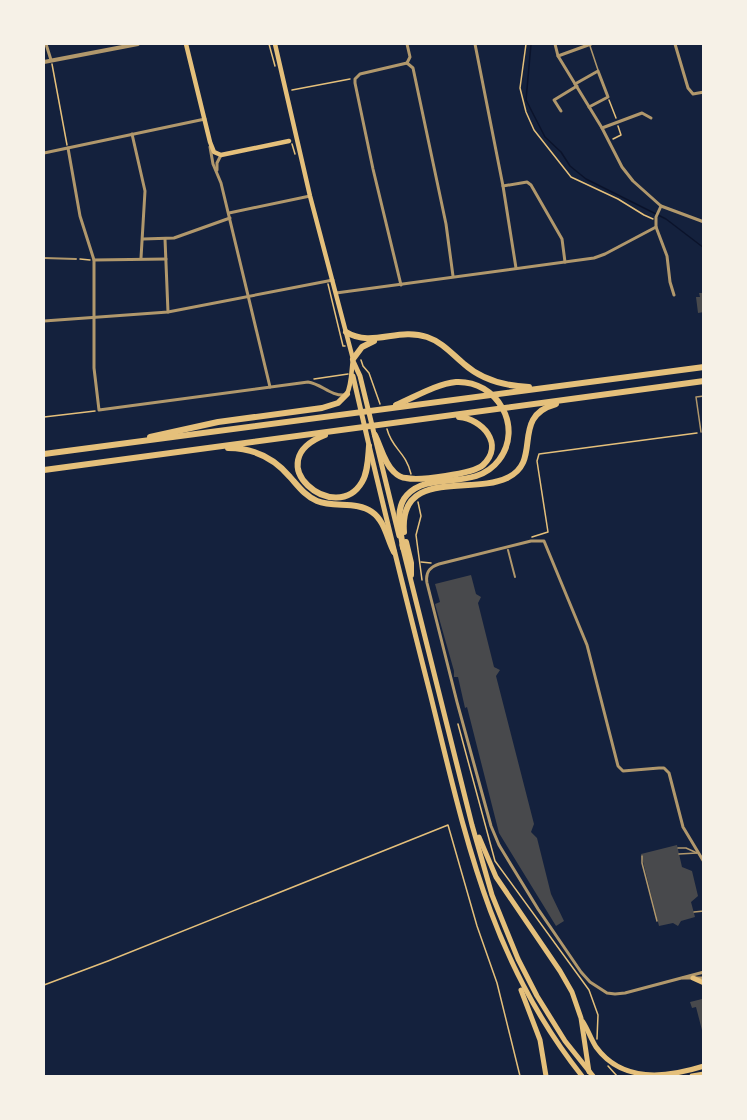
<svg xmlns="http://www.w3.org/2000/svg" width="747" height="1120" viewBox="0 0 747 1120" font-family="'Asap Condensed',sans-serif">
  <rect width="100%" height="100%" fill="#14213d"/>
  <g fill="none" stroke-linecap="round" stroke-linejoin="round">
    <path stroke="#0b132b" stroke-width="1.5" d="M531 44 526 100 545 137 561 152 570 166 586 179 666 219 704 248"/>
  </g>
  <g fill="#48494c">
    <path d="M699 293H704V312L698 313 696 297H700Z"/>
    <path d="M471 575 476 594 481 597 478 603 494 667 500 670 496 676 534 824 531 832 537 838 551 894 564 921 556 926 499 833 467 707 465 708 458 677H454V671L435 604 440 602 435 584Z"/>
    <path d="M677 845 682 867 692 871 698 896 691 902 695 917 681 921 678 926 673 923 659 926 641 854Z"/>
    <path d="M702 999 704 1006 703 1034 696 1007 692 1008 690 1002Z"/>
  </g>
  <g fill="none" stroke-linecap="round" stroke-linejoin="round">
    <g stroke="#e5c07b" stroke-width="1.5">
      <path d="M269 44 275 66"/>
      <path d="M526 44 520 88 526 112 534 130 571 177 618 199 644 215 653 219"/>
      <path d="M52 64 67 145"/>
      <path d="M292 90 350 79"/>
      <path d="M609 100 616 118"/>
      <path d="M613 139 621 135 618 126"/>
      <path d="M292 144 295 154"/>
      <path d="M80 259 90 260"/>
      <path d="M328 284 343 346H345"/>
      <path d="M361 360 363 366 369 373 380 404"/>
      <path d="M314 379 348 374"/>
      <path d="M44 417 95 411"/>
      <path d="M387 429C392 449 406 452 411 474"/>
      <path d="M418 502 421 516 416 535 422 580"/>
      <path d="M532 537 548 532 537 461 539 454 697 433"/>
      <path d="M421 562 431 563"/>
      <path d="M458 724 495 861 589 990 598 1015 597 1039"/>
      <path d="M44 985 108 961 448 825 477 926 497 983 520 1076"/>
      <path d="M608 1066 617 1076"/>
    </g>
    <g stroke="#b1986c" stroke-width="1.5">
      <path d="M590 46 598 70"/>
      <path d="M701 432 696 397 704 396"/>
      <path d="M678 848H686L697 853"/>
      <path d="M679 854 697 853"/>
      <path d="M642 856V863L657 921"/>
      <path d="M694 912 704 911"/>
    </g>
    <g stroke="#b1986c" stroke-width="2">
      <path d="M44 258 76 259"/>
      <path d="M508 550 515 577"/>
    </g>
    <g stroke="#b1986c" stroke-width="3">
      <path d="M46 44 51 60"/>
      <path d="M475 44 503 186 516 268"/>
      <path d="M555 44 558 56 602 128 622 167 633 181 661 206 704 222"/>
      <path d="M675 44 688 88 693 94 704 92"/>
      <path d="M558 56 591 44"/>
      <path d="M407 63 413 68 446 224 453 276"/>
      <path d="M407 63 410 57 407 44"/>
      <path d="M575 84 598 71 608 97 589 107"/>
      <path d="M561 111 554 100 577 86"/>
      <path d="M602 128 642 113 651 118"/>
      <path d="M132 134 145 191 141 258"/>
      <path d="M210 147 213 164 221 183 270 387"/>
      <path d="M68 148 80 216 94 260V368L99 410 308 382C322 384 330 396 345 395"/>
      <path d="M44 153 205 119"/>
      <path d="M217 170V163L221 155"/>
      <path d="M503 186 527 182 531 185 562 239 565 262"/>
      <path d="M661 206 656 217V227L667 256 670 282 674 295"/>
      <path d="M229 213 310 196"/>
      <path d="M143 239 174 238 230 218"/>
      <path d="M165 239 168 312"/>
      <path d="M94 260 166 259"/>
      <path d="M401 285 373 169 355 83V79L360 74 407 63"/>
      <path d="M336 293 594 258 605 254 656 227"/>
      <path d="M44 321 168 312 333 280"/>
      <path d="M704 862 683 827 669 773 664 768H659L623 771 618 766 587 645 544 541H531L439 564C430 567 425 572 427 583L457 702 491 826 499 845 538 909 581 972 590 982 607 993 615 994 625 993 704 972"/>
      <path d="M683 978H704"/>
    </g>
    <path stroke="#b1986c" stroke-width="4" d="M44 62 138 44"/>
    <g stroke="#e5c07b" stroke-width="4.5">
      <path d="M186 44 210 142 214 152 221 155 289 141"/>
      <path d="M275 44 310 196 353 359C351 372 352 382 347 394"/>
    </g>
    <g stroke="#e5c07b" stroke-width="5">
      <path d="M353 361 360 376 399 536"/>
      <path d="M353 376C377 482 403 587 430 693 465 834 489 959 582 1076"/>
      <path d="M402 545 472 825 492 895 518 959 537 996 565 1041 593 1076"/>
      <path d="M479 837 496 877 560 971 572 992 581 1018 589 1072"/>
      <path d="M693 978 704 983"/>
      <path d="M521 990 540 1040 546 1076"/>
      <path d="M583 1022C588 1030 591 1039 596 1047 622 1083 666 1078 704 1066"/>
      <path d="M692 1076 704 1074"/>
    </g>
    <g stroke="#e5c07b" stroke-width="6">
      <path d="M346 332C372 348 398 327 427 337 442 342 452 354 464 364 482 380 505 386 529 387"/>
      <path d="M353 359 362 347 374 341"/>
      <path d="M396 405C415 397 436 384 456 382 497 380 524 427 499 460 475 492 430 470 407 495 394 509 401 531 403 548"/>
      <path d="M325 435C256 462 336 527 362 482 368 472 368 458 369 446"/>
      <path d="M375 435C381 447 384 463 394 472 397 475 401 478 406 478 419 481 473 474 483 465 505 444 482 419 459 417"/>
      <path d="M150 437 218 422 322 408 338 403 347 394"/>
      <path d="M228 448C253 448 274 458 290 477 298 486 305 496 317 501 334 508 357 501 372 512 385 521 387 539 394 552"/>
      <path d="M44 454 704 367"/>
      <path d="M44 470 704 381"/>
      <path d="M404 532C399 468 471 495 507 478 544 461 509 417 556 404"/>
      <path d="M406 542 411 563V575"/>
    </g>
  </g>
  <rect width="747" height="1120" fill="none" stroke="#f6f1e7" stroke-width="90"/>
</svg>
